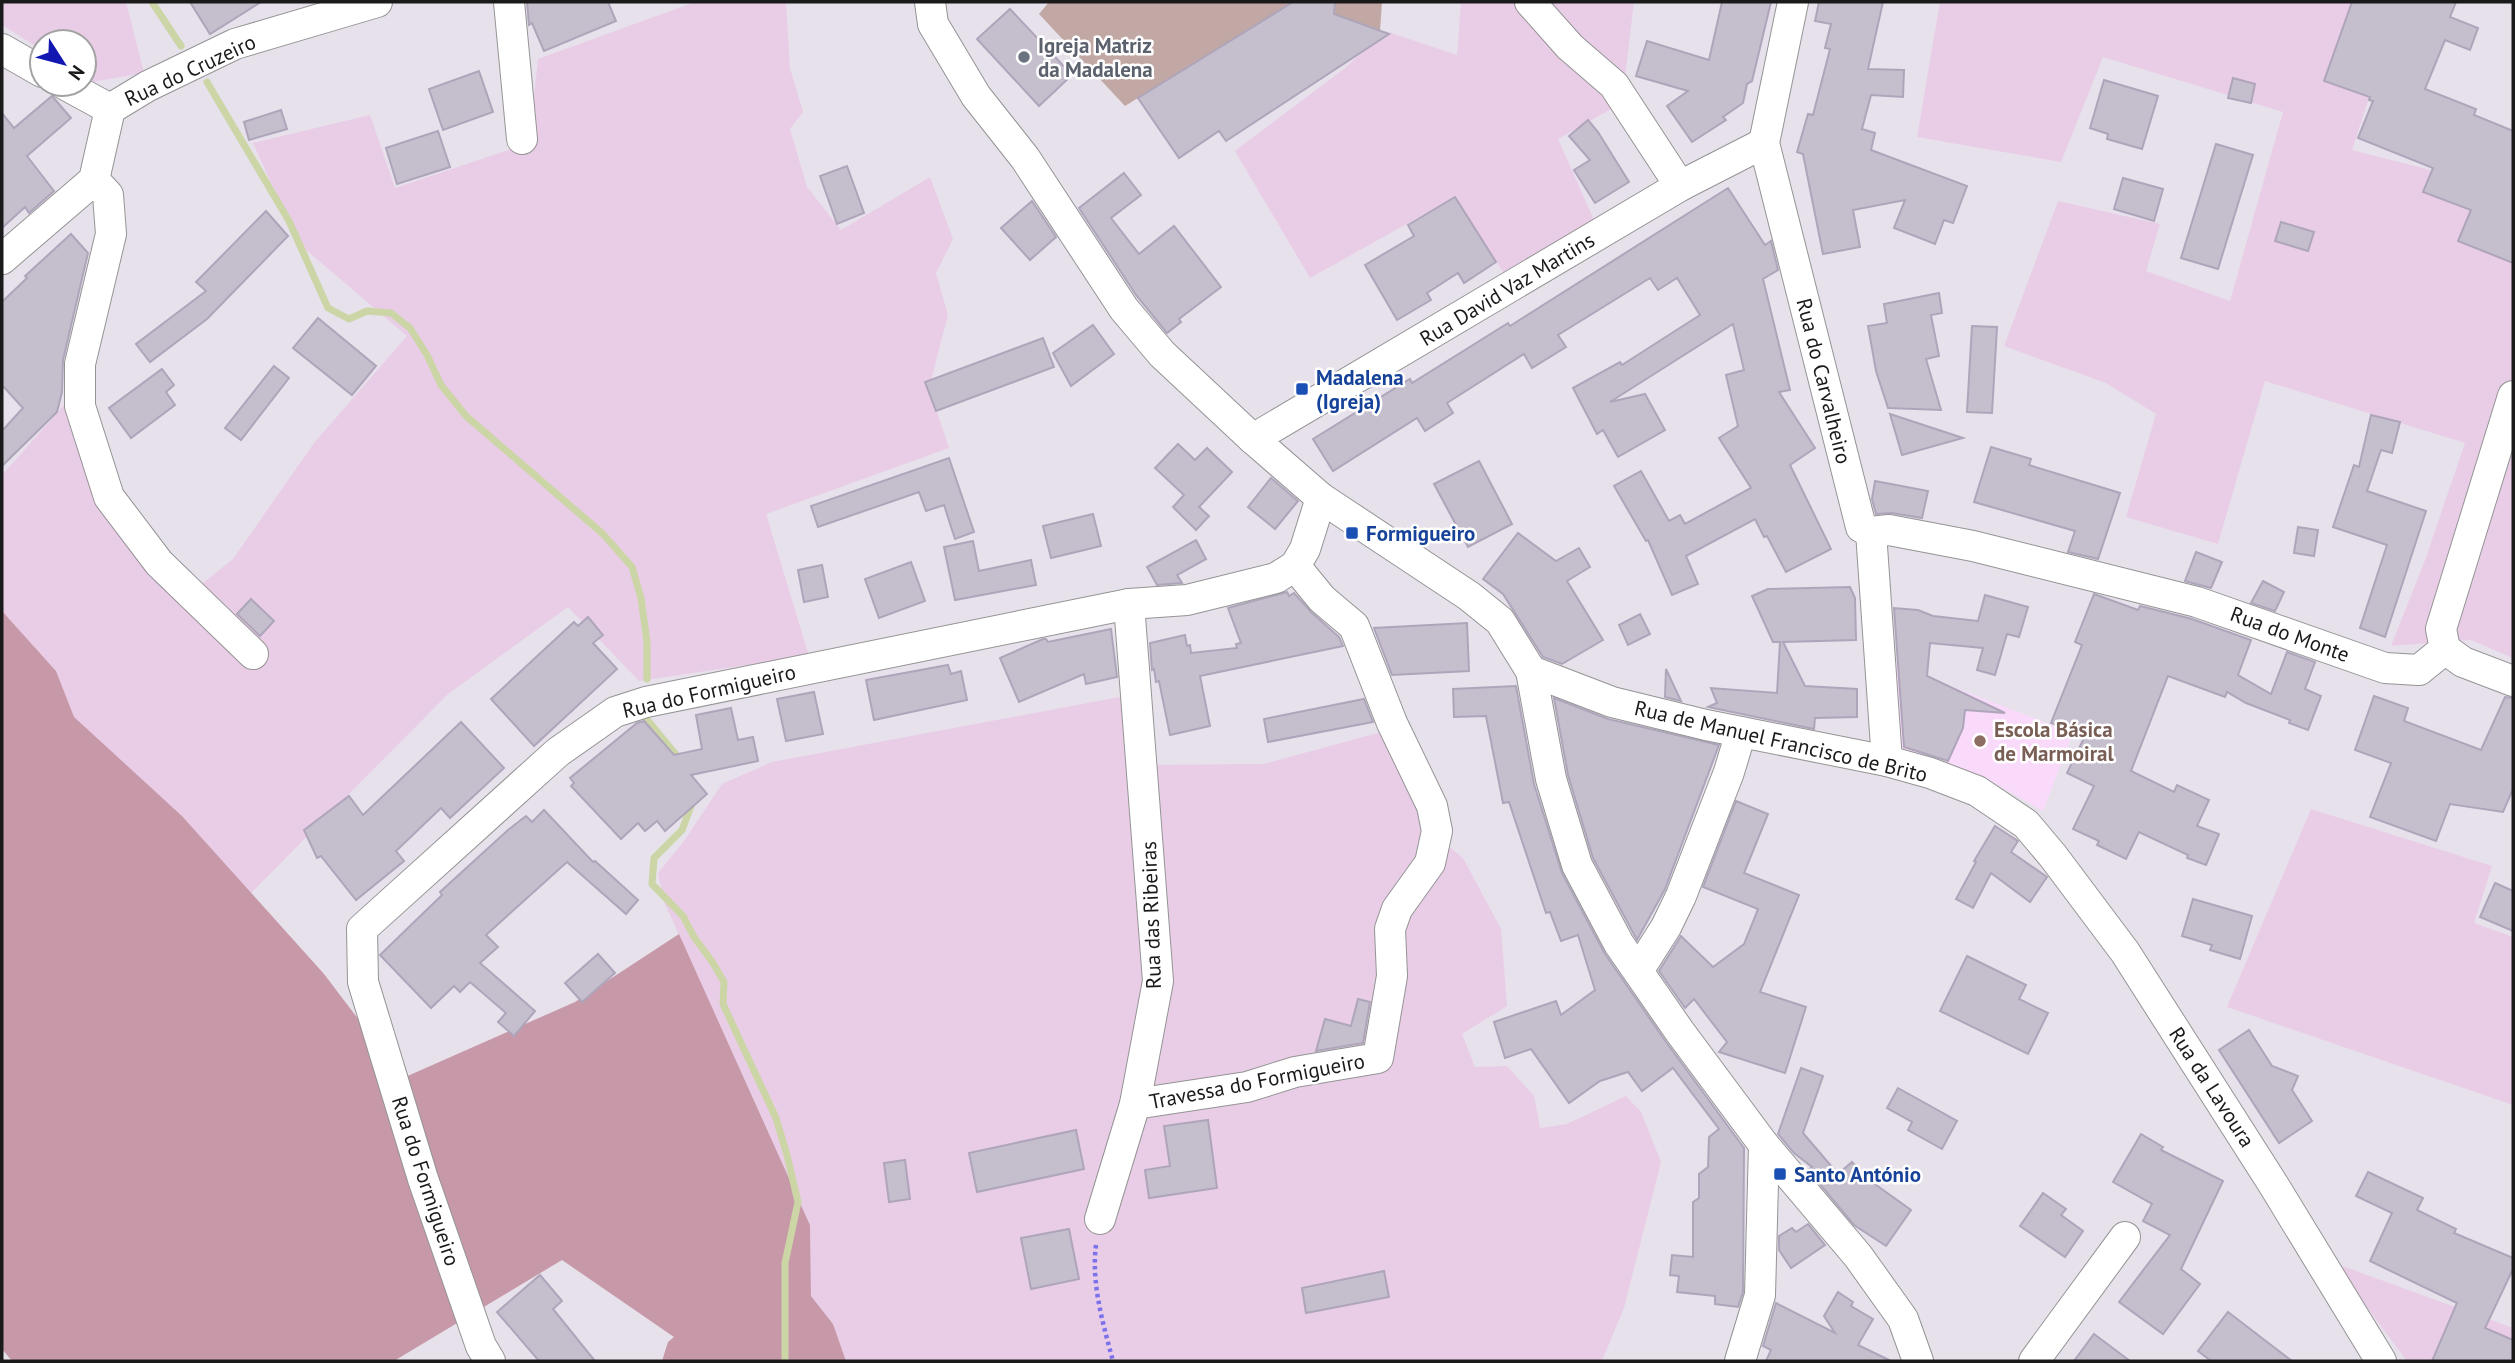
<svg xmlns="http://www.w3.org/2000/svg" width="2515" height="1363" viewBox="0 0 2515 1363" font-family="'PT Sans',sans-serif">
  <rect width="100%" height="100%" fill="#e7e1eb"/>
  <path fill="#fadafb" d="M1890 663 2073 733 2043 811 1982 776 1948 770 1890 749Z"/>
  <g fill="#e9cde7">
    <path d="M2 2H126L144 73 92 82 84 77V42H42V50L2 25Z"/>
    <path d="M695 2H786L790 68 803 112 790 129 807 187 841 230 930 177 953 239 936 273 948 315 929 388 949 448 766 514 809 656 639 681 568 607 448 694 251 893 182 816 73 717 56 671 2 611V475L66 403 185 595 203 583 233 559 314 443 407 336 298 243 253 143 370 115 395 188 529 143 538 59Z"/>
    <path d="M1461 2H1634L1622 103 1558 139 1594 220 1505 275 1455 197 1310 278 1235 151 1345 68 1385 31 1457 55Z"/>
    <path d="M1940 2H2400L2352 150 2513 191V658L2471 640 2391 646 2424 563 2465 443 2265 381 2218 544 2126 517 2156 414 2106 383 2004 346 2058 201 2160 224 2146 271 2230 301 2283 112 2103 57 2061 162 1917 137Z"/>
    <path d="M1125 696 1134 765 1264 764 1396 728 1446 844 1463 858 1501 929 1507 1006 1462 1034 1475 1067 1507 1066 1534 1096 1540 1128 1567 1124 1626 1096 1641 1112 1661 1162 1624 1308 1602 1361H846L833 1324 811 1296 810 1224 664 902 658 873 684 841 722 784 772 762Z"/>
    <path d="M2311 809 2492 866 2474 923 2513 937V1105L2227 1007Z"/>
    <path d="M2334 1263 2513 1328V1361H2407Z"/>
  </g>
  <path fill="#c799a8" d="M2 611 56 671 74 717 182 816 324 974 403 1078 575 1002 679 934 810 1225 811 1296 833 1324 846 1361H662L668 1342 674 1337 562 1260 394 1361H12L2 1349Z"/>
  <g fill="#c2a8a4">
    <path d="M1049 2H1293L1125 106 1039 14Z"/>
    <path d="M1335 2H1382L1380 31 1334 14Z"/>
  </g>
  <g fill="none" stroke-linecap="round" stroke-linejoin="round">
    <g stroke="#cbd5a5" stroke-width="7">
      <path d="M152 2 181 46"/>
      <path d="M207 82 289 221 328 308 349 319 367 311 391 313 410 328 427 355 441 385 466 416 603 534 632 567 641 598 647 642V679"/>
      <path d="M645 717 682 762"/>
      <path d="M693 801 682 830 654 858 652 884 683 916 694 937 713 963 724 982 723 1004 776 1118 787 1155 798 1202 785 1263V1361"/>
    </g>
  </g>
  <g fill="#c5bfcd" stroke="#aea5bb" stroke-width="2">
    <path d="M190 2H261L210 34Z"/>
    <path d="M527 2H608L616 21 544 51 532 23 529 25Z"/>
    <path d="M1293 2H1335L1334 14 1389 34 1226 141 1219 131 1179 158 1138 98Z"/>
    <path d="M1722 2H1771L1752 81 1747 84 1743 103 1723 117 1726 120 1692 142 1667 106 1688 91 1636 76 1647 41 1709 60Z"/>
    <path d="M1819 2H1883L1868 69 1904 70 1903 97 1871 95 1862 129 1875 133 1871 150 1967 186 1953 223 1944 220 1935 244 1894 228 1905 200 1853 210 1860 247 1823 254 1803 154 1797 152 1808 114 1813 115 1830 49 1825 48 1831 24 1815 21Z"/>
    <path d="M2352 2H2456L2450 17 2478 28 2470 50 2445 40 2425 89 2476 109 2474 115 2513 131V263L2458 241 2471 210 2423 192 2433 168 2358 138 2373 101 2369 100 2370 97 2324 81Z"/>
    <path d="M1010 9 1072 75 1039 106 977 39Z"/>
    <path d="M479 71 493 112 443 130 429 89Z"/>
    <path d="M2233 78 2255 84 2251 103 2228 98Z"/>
    <path d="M2104 80 2158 96 2142 149 2107 139 2108 134 2090 128Z"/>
    <path d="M52 96 71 118 27 156 54 191 29 213 25 207 2 228V113L14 128Z"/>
    <path d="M281 110 287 129 249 140 244 122Z"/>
    <path d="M1588 120 1598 132 1629 182 1595 203 1574 170 1590 160 1569 136Z"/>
    <path d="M438 131 450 167 397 184 386 148Z"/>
    <path d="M2216 144 2253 155 2218 269 2181 258Z"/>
    <path d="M847 166 864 213 837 224 820 176Z"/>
    <path d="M1124 173 1141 195 1111 218 1139 254 1174 226 1221 287 1179 319 1181 322 1167 333 1136 295 1079 208Z"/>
    <path d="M2123 178 2163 189 2154 221 2114 209Z"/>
    <path d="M1728 188 1765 245 1771 241 1778 270 1763 279 1790 390 1779 392 1815 448 1790 465 1831 549 1786 572 1767 536 1764 537 1755 519 1686 556 1698 584 1672 595 1648 540 1646 541 1614 486 1641 471 1669 521 1680 515 1685 524 1751 488 1719 438 1738 426 1726 375 1744 370 1733 324 1610 402 1645 394 1665 430 1618 457 1603 430 1597 434 1573 388 1620 362 1622 365 1700 315 1677 278 1658 290 1650 278 1558 335 1566 347 1532 368 1524 354 1447 403 1453 413 1425 431 1417 418 1333 471 1313 439 1410 379 1412 383 1508 323 1510 326Z"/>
    <path d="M1455 197 1496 262 1464 283 1458 273 1427 293 1431 300 1397 320 1365 265 1414 236 1408 225Z"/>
    <path d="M1032 201 1056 237 1030 260 1001 228Z"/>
    <path d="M266 211 288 236 207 319 150 362 136 344 206 291 196 282Z"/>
    <path d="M2281 222 2314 232 2308 251 2275 241Z"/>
    <path d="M71 234 88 253 63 360 62 392 57 412 2 466V431L23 408 2 385V302L27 278 25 276Z"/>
    <path d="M1939 293 1942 313 1931 315 1939 356 1926 359 1941 410 1888 408 1876 371 1868 326 1887 323 1884 304Z"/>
    <path d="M318 318 376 366 352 395 293 348Z"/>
    <path d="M1093 325 1114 354 1071 386 1053 353Z"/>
    <path d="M1972 326 1997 327 1992 413 1967 412Z"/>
    <path d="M1043 338 1054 367 936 411 925 382Z"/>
    <path d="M274 366 289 378 241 440 225 428Z"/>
    <path d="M162 369 174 385 166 392 175 405 131 438 109 408Z"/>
    <path d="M1890 414 1963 438 1902 455Z"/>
    <path d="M2371 415 2400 422 2392 453 2381 450 2367 491 2426 511 2385 637 2360 628 2387 545 2333 527 2354 465 2359 467Z"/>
    <path d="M1178 444 1195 460 1207 448 1232 472 1199 507 1209 516 1196 530 1173 507 1184 495 1155 468Z"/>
    <path d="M1991 447 2031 459 2029 465 2120 493 2098 559 2068 552 2075 531 1974 502Z"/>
    <path d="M949 458 974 532 955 539 944 505 926 511 919 492 818 527 811 506Z"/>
    <path d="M1479 461 1512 524 1468 547 1434 484Z"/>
    <path d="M1271 478 1298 501 1275 529 1248 507Z"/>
    <path d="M1875 481 1928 491 1922 518 1892 513 1876 514 1872 499Z"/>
    <path d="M1093 514 1101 546 1051 558 1043 526Z"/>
    <path d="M2298 527 2318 530 2314 556 2294 553Z"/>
    <path d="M1518 533 1556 561 1579 548 1590 567 1567 581 1603 640 1562 664 1543 657 1503 594 1483 579Z"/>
    <path d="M1196 540 1206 559 1177 575 1182 583 1157 585 1147 567Z"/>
    <path d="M973 541 979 571 1031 560 1036 585 955 600 944 547Z"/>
    <path d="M2196 552 2222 562 2211 588 2185 581Z"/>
    <path d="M911 562 925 601 879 618 865 579Z"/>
    <path d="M822 565 828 597 804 602 798 570Z"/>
    <path d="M2263 581 2284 592 2275 611 2251 603Z"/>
    <path d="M1850 587 1855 598 1856 640 1783 642 1805 686 1857 689V717L1815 718 1814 729 1708 707 1717 703 1711 688 1777 693 1780 642H1773L1752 596 1768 589Z"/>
    <path d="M1287 592 1289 596 1294 593 1311 612 1339 637 1343 646 1200 676 1210 726 1170 735 1159 681 1156 682 1154 669 1152 670 1150 643 1185 635 1187 646 1190 645 1191 653 1237 648 1236 644 1241 643 1228 608Z"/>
    <path d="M2094 594 2138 610 2140 606 2192 619 2251 640 2238 675 2271 694 2287 652 2315 662 2305 689 2321 696 2308 730 2289 723 2290 720 2246 703 2227 692 2225 697 2168 676 2131 771 2174 792 2177 785 2209 800 2197 826 2219 834 2206 865 2187 858 2188 855 2139 832 2126 859 2097 845 2099 841 2073 829 2094 786 2067 773 2085 736 2051 723 2082 645 2075 642Z"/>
    <path d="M1985 595 2028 607 2019 637 2007 634 1995 675 1977 670 1983 648 1930 643 1927 676 2005 713 1965 710 1963 728 1948 761 1904 747 1894 608 1918 610 1933 616 1978 621Z"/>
    <path d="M251 599 274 621 260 636 237 614Z"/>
    <path d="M1640 614 1650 634 1628 645 1619 625Z"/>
    <path d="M588 617 603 635 593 643 617 669 534 746 491 699 574 622 578 626Z"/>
    <path d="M1467 623 1469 671 1392 675 1374 628Z"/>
    <path d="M1111 629 1117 677 1086 684 1084 674 1019 702 1000 658 1043 639H1046L1048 642Z"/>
    <path d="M948 665 951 674 961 671 967 700 874 720 866 680Z"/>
    <path d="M1666 669 1681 701 1665 697Z"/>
    <path d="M1516 686 1534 784 1562 873 1605 954 1666 1042 1744 1148 1743 1292 1738 1307 1715 1304V1296L1677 1292 1679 1276 1670 1275 1672 1255 1693 1257V1202L1699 1198V1174L1708 1167 1709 1137 1719 1129 1673 1068 1642 1091 1628 1072 1600 1081 1569 1103 1531 1049 1505 1058 1494 1022 1556 1001 1561 1015 1595 990 1578 935 1561 941 1550 912 1546 913 1509 802 1503 803 1486 716 1454 717 1453 689Z"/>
    <path d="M814 692 823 734 786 741 777 699Z"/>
    <path d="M2374 696 2408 708 2404 721 2481 750 2505 697 2513 698V789L2503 812 2450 804 2436 841 2370 817 2391 763 2355 750Z"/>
    <path d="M1554 698 1608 719 1719 745 1665 889 1637 940 1593 858 1568 775Z"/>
    <path d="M1364 699 1373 722 1268 742 1264 719Z"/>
    <path d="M731 708 738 740 753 737 758 761 691 775 707 794 665 831 657 821 645 831 638 823 621 839 571 786 574 783 570 778 637 723 644 721 674 755 702 749 696 715Z"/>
    <path d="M461 722 504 768 450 818 441 808 396 851 404 861 356 900 321 856 317 858 304 830 349 796 363 815Z"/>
    <path d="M1736 801 1768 814 1744 873 1799 895 1760 992 1806 1007 1785 1073 1719 1052 1727 1042 1694 999 1685 1008 1659 971 1681 936 1713 967 1744 944 1758 909 1703 887Z"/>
    <path d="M544 810 593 862 595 861 638 900 626 914 567 862 486 935 498 947 480 963 535 1011 514 1036 498 1022 506 1013 470 982 460 992 454 986 431 1008 380 955 442 895 440 892 508 830 526 816 532 822Z"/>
    <path d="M1995 826 2018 841 2011 852 2047 877 2030 902 1991 873 1973 908 1956 899 1976 862 1974 861Z"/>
    <path d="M2495 883 2513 891V931L2480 917Z"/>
    <path d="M2193 899 2252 916 2240 959 2210 950 2212 945 2182 936Z"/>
    <path d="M598 954 615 973 582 1002 565 983Z"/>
    <path d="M1967 956 2026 985 2019 999 2048 1013 2028 1054 1940 1011Z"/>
    <path d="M1358 999 1370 1002 1363 1043 1316 1051 1325 1019 1351 1026Z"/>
    <path d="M2249 1030 2272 1066 2298 1076 2292 1090 2312 1121 2279 1143 2219 1050Z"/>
    <path d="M1801 1068 1823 1076 1803 1133 1838 1174 1852 1162 1865 1177 1911 1210 1886 1246 1854 1225 1808 1170 1812 1167 1794 1153 1778 1134Z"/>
    <path d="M1898 1088 1957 1121 1942 1149 1908 1130 1912 1122 1887 1108Z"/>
    <path d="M1208 1120 1217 1188 1149 1198 1145 1170 1170 1166 1164 1126Z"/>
    <path d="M1076 1130 1084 1169 977 1192 969 1153Z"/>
    <path d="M2141 1134 2163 1147 2161 1150 2223 1181 2181 1269 2200 1284 2163 1334 2119 1302 2170 1235 2143 1221 2152 1204 2113 1182Z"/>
    <path d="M905 1160 910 1199 889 1202 884 1163Z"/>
    <path d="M2368 1172 2423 1198 2417 1210 2456 1229 2454 1233 2513 1258V1269L2485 1328 2513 1340V1361H2432L2457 1303 2370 1261 2392 1213 2356 1196Z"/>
    <path d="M2043 1193 2066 1209 2061 1215 2083 1231 2065 1257 2020 1226Z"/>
    <path d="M1808 1224 1825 1245 1791 1268 1779 1250V1236L1792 1228 1796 1232Z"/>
    <path d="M1069 1229 1079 1279 1031 1289 1021 1238Z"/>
    <path d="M1384 1271 1389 1297 1306 1313 1302 1288Z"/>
    <path d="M540 1275 562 1301 553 1309 595 1361H539L497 1312Z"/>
    <path d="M1838 1292 1853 1302 1851 1306 1873 1319 1858 1345 1891 1361H1766L1771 1350 1763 1346 1776 1303 1835 1333 1824 1316Z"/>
    <path d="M2228 1312 2292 1361H2211L2198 1351Z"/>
    <path d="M2094 1334 2130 1361H2074Z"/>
  </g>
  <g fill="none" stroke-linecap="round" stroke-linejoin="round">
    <defs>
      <g id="minor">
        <path d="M509 2 522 139"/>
        <path d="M930 2 933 24 976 96 1025 158 1124 309 1162 354 1253 439 1321 498 1469 596 1500 621 1531 671 1551 779 1577 865 1619 944 1680 1032 1764 1145 1858 1256 1903 1319 1918 1361"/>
        <path d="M1530 2 1570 47 1614 85 1680 186"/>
        <path d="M1793 2 1764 143 1861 527 1871 532"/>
        <path d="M2 49 42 72"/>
        <path d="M64 84 110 109"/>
        <path d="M94 180 108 195 111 234 80 364V406L109 497 159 563 253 654"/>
        <path d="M2 259 94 180 110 109 148 86 235 44 377 2"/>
        <path d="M1253 439 1680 186 1764 143"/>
        <path d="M1871 532 1889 530 1973 546 2197 602 2385 668 2419 670 2445 649"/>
        <path d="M1871 532 1887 761"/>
        <path d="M2445 649 2441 629 2513 396"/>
        <path d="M2445 649 2463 662 2513 681"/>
        <path d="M1531 671 1612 702 1706 725 1887 761 1930 773 1977 791 2026 824 2053 856 2125 952 2273 1184 2381 1361"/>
        <path d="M1638 971 1666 927 1681 896 1729 772 1741 732"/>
        <path d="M1135 1104 1247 1087 1295 1072 1378 1058 1392 976 1390 929 1397 909 1430 863 1437 831 1432 806 1392 723 1354 626 1322 599 1295 566"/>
        <path d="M1100 1219 1135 1104 1158 981 1129 604"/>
        <path d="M490 1361 481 1346 423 1179 363 982 362 929 558 752 615 712 646 702 1129 604 1187 600 1276 578 1295 566 1305 549 1321 498"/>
        <path d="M1740 1361 1760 1295 1764 1145"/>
        <path d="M2034 1361 2125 1237"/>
      </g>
    </defs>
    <use href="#minor" stroke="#949494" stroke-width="32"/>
    <path stroke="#7b72eb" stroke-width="4.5" stroke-dasharray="3.5 3.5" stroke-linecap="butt" d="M1096 1245C1091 1283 1103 1324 1113 1361"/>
    <use href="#minor" stroke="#fff" stroke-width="30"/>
  </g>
  <circle fill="#6b7280" stroke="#fff" stroke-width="2.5" cx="1024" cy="57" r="7"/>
  <g fill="#1a4fb4" stroke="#fff" stroke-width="2.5">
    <rect x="1295" y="382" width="14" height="14" rx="3.5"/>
    <rect x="1345" y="526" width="14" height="14" rx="3.5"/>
    <rect x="1773" y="1167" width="14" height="14" rx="3.5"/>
  </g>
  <circle fill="#8d6e63" stroke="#fff" stroke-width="2.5" cx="1980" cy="741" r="7"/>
  <g text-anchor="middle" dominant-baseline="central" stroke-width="5" stroke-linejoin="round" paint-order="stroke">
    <g font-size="21" font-weight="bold" fill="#5b616d" stroke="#fff" text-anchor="start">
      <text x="1038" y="45">Igreja Matriz<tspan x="1038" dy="24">da Madalena</tspan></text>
    </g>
    <g font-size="21" fill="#1a1a1a" stroke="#fff">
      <text transform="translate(190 70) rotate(-25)">Rua do Cruzeiro</text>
      <text transform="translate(1507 289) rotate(-31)">Rua David Vaz Martins</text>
      <text transform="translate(1824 381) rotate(76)">Rua do Carvalheiro</text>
      <text transform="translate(2290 634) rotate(20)">Rua do Monte</text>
      <text transform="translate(709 691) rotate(-13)">Rua do Formigueiro</text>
      <text transform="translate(1781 741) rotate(13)">Rua de Manuel Francisco de Brito</text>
      <text transform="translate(1151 915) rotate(-92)">Rua das Ribeiras</text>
      <text transform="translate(1257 1081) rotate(-11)">Travessa do Formigueiro</text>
      <text transform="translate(2212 1087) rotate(57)">Rua da Lavoura</text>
      <text transform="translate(426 1181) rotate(72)">Rua do Formigueiro</text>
    </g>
    <g font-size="21" font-weight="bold" fill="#164399" stroke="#fff" text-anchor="start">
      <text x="1316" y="377">Madalena<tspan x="1316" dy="24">(Igreja)</tspan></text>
      <text x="1366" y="533">Formigueiro</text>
      <text x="1794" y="1174">Santo António</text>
    </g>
    <g font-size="21" font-weight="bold" fill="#785e54" stroke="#fff" text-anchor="start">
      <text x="1994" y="729">Escola Básica<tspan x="1994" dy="24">de Marmoiral</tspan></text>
    </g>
  </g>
  <rect width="2515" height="1363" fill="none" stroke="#1a1a1a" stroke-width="7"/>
  <g transform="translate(63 63) rotate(126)"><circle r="33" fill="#ffffff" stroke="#a3a3a3" stroke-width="2"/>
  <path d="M0-5L12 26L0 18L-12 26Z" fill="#1317b2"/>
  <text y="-10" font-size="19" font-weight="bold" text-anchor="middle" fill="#1a1a1a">N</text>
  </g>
</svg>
